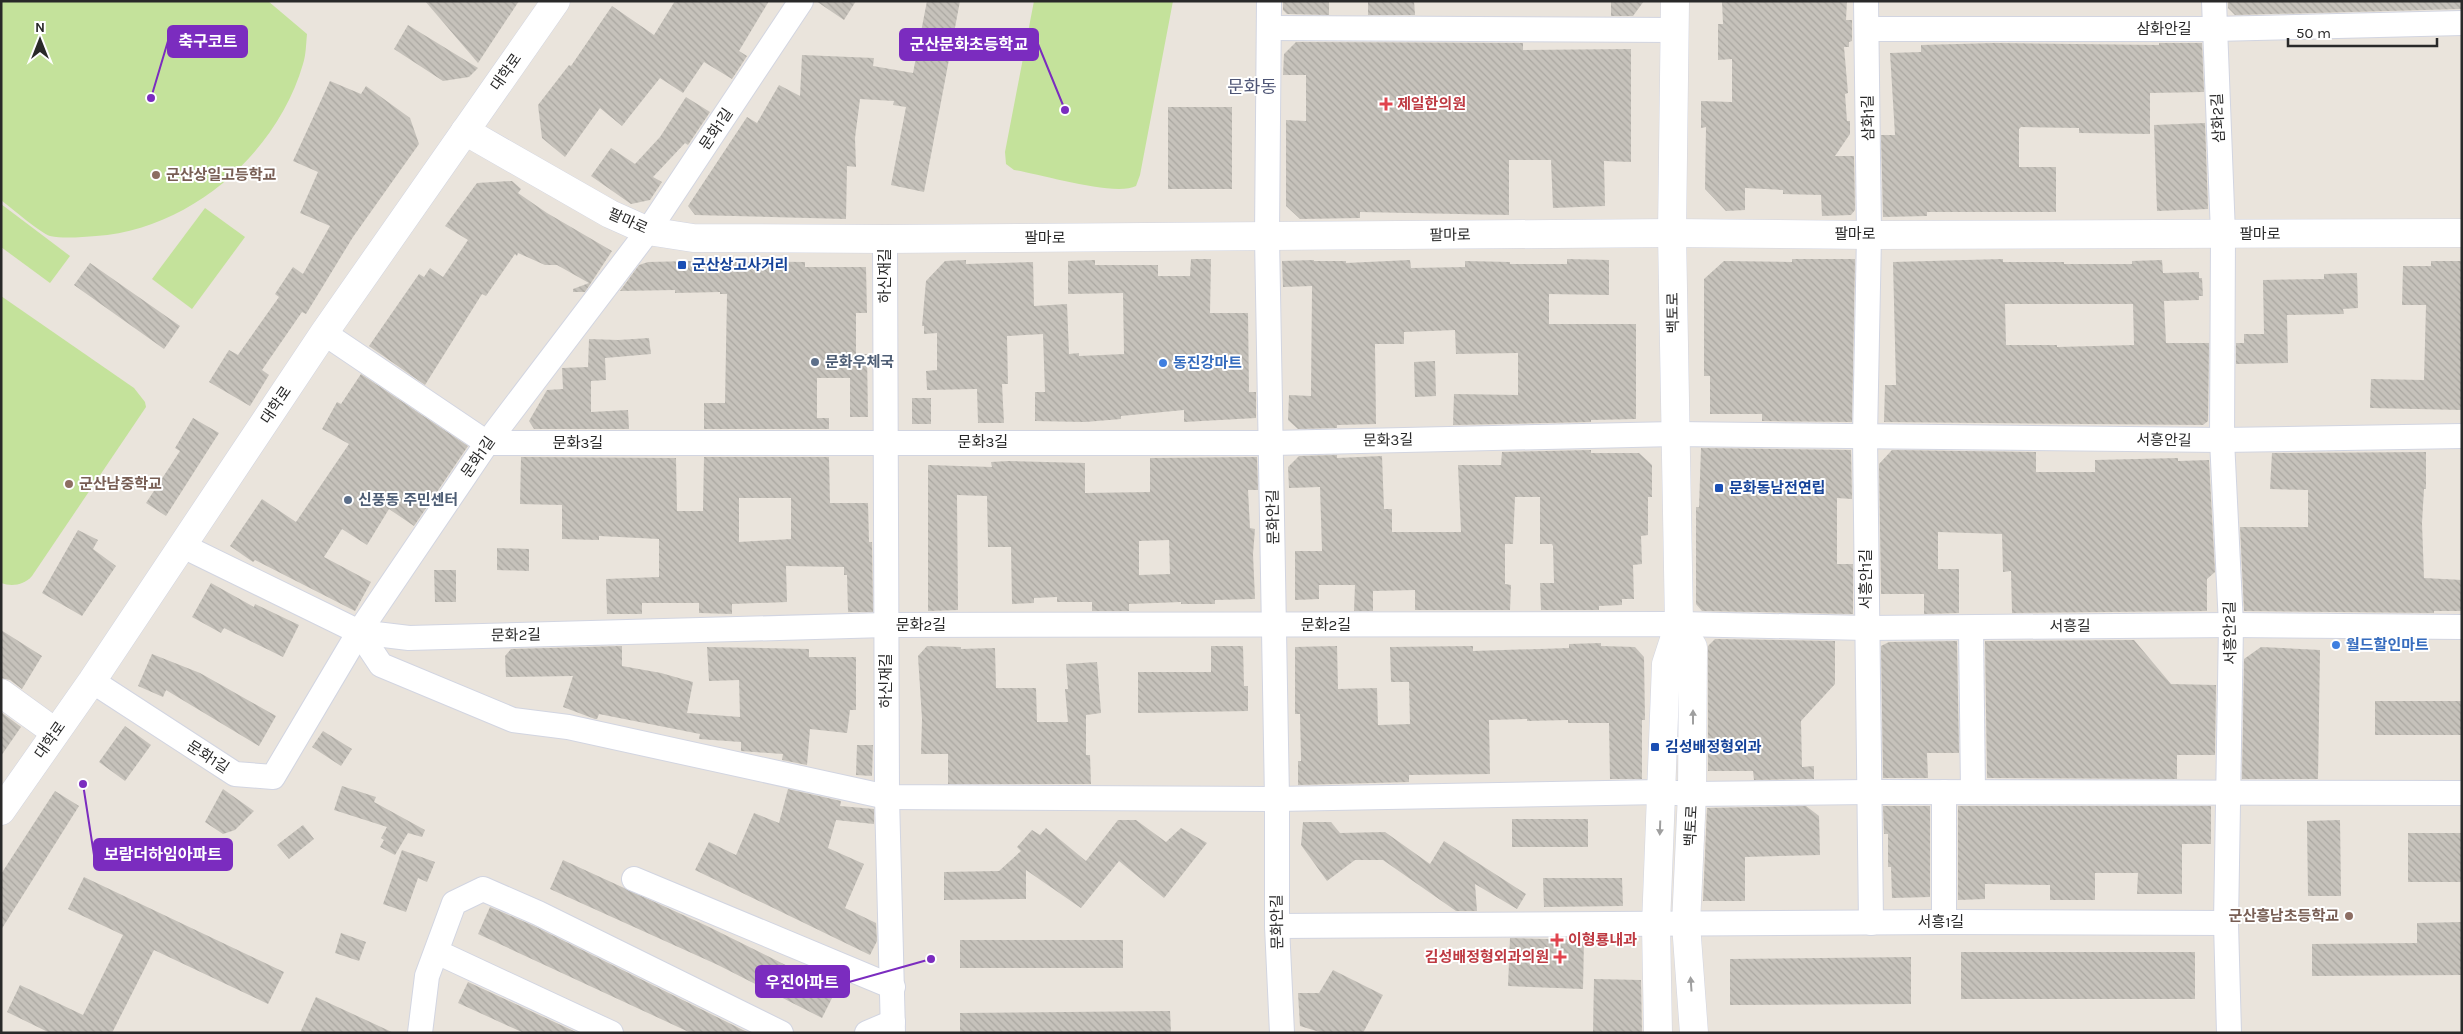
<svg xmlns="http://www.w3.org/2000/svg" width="2463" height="1034" viewBox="0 0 2463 1034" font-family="Karla,'Noto Sans KR',sans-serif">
  <defs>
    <pattern id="building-back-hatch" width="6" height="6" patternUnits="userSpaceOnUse" patternTransform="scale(1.25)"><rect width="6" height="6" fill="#c6c2bb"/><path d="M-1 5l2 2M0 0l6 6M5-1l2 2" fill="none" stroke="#aaa7a1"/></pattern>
  </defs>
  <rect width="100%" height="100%" fill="#eae4dc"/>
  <g fill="#c4e29b">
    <path d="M1 1H268L307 34C306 44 306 55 303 64 277 154 189 230 96 236 82 237 64 239 50 236 41 233 11 208 1 200Z"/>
    <path d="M1034 1H1173L1140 175 1136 186C1115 197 1040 174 1014 170L1006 164 1005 152Z"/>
    <path d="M1 204 70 256 50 283 1 247Z"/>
    <path d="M205 208 245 237 192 309 152 279Z"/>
    <path d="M1 296 134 388 145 402 146 407 32 576C24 585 12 587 1 583Z"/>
  </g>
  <g fill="url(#building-back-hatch)" fill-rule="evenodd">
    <path d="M425 1H519L478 63Z"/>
    <path d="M675 1H769L739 51 747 56 732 79 704 62 683 93 660 78 622 126 600 108 565 157 542 138 538 105 569 65 571 66 612 6 654 35Z"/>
    <path d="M816 1H856L844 20Z"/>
    <path d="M927 1H960L924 192 891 185 906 107 893 105 894 101 860 99 855 138 856 167 847 166 846 219 695 215 688 206 747 117 757 123 779 85 800 96 802 55 874 58 873 66 913 73Z"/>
    <path d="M1283 1H1329V15L1287 14 1283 10Z"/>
    <path d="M1368 1H1414L1415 15H1368Z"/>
    <path d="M1611 1H1644L1633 16H1611Z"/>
    <path d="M1722 1H1847L1846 20H1852V41L1849 42V47H1844L1848 93 1845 94 1847 121H1850V134L1835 156H1854L1855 210 1851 215 1822 216 1821 195 1783 194V190L1745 188V210L1726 211 1705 189 1706 127 1701 128V101L1732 102V59L1718 60V24H1723Z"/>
    <path d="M2228 1H2462V9L2235 15 2228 8Z"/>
    <path d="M408 25 478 68 469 77 443 81 394 49Z"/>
    <path d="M1296 42 1523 43V50L1631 49V162L1604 161 1605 206 1553 208 1551 160H1509V215L1360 212V218L1300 219 1286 206V120L1306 121V75H1283L1284 54Z"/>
    <path d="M1995 43 2159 45V43H2202L2204 92 2150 93V134L2079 133V128L2021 127 2019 129V167H2056V212H1927V216L1883 217 1881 135H1895L1890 53 1921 52V45Z"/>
    <path d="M330 81 361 94 366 86 410 118 419 144 353 237 306 314 302 312 262 370 269 375 250 406 209 382 229 350 238 355 279 297 275 294 293 267 303 274 330 226 300 213 318 172 293 161Z"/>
    <path d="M686 97 710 112 688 145 685 143 653 177 662 182 650 200 631 204 591 176 611 148 635 164 660 137Z"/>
    <rect x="1168" y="107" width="64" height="82"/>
    <path d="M2205 123 2208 209 2157 211 2154 125Z"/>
    <path d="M512 181 521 189 518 193 547 213 612 251 585 292H573V289L589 283 557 265H545L518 253 517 256 515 254 486 296 482 294 425 385 369 346 419 274 424 277 430 268 443 277 468 240 445 226 477 183Z"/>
    <path d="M1191 259H1211L1210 313H1248L1249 392H1256V418L1184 422V410L1121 416V419L1085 422 1035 421V392H1045L1043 334 1007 336 1008 384H1002L1004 423H978L977 389 927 390 926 371 937 370V333L924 334V326H922L926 281 945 261 966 260V264L1033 262 1034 306 1067 304 1069 354 1079 353V356L1124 354 1123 293 1068 294V261L1095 260V265H1158V276H1190Z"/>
    <path d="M1567 259 1609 260V295L1549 294V324H1636V419L1591 420V422L1453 425 1454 394 1518 395V353L1456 354 1455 330 1404 332V344H1375L1376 424 1337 425V428L1298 429 1288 420 1289 395 1311 396 1312 286 1283 287 1282 261 1314 260V261H1346V263L1410 260 1411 268 1465 267V261L1510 262V264H1567Z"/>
    <path d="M1792 259H1855L1852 422 1762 421V414H1710V376H1704V279L1724 261 1792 262Z"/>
    <path d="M2003 259V262H2064V264H2132V261L2162 260 2163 273 2199 272V278H2202L2203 296H2199V300L2164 301 2166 343H2209L2208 421 2203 425 1884 422 1885 385H1896L1893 262ZM2005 304H2133L2134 345 2057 347V345H2006Z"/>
    <path d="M692 261 805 262V267H866L867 313H856V354H867L868 417H850V378H817V418H829V429H704V403H725L727 294H720V292L675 293V290L620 291 639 265 648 262Z"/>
    <path d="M2431 261H2462V410L2370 408 2371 379 2424 380 2426 305H2402L2403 266H2431Z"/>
    <path d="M90 263 180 326 164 349 74 285Z"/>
    <path d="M2357 273 2358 308 2343 309 2344 314 2287 315 2288 363 2236 364V343H2244V334H2264L2263 280 2324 279V274Z"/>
    <path d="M649 338 651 354 605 358 606 380 591 381V412L628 410 629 429H534L529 421 547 390 563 389 562 368 588 367 589 339 618 340Z"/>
    <path d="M1435 361 1436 396 1415 397 1414 362Z"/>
    <path d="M361 374 468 446 414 526 389 509 367 545 342 529 324 557 371 582 355 611 255 560 253 562 230 546 262 499 296 522 349 444 322 429 337 402 341 404Z"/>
    <rect x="912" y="398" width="19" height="26"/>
    <path d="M193 418 219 433 166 516 146 503 180 451 175 448Z"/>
    <path d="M1701 448 1851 450 1852 499 1837 498V564H1853V614L1702 611 1696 604V507H1699Z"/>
    <path d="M1591 450V453H1639L1652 465V497H1648V535L1641 536 1642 564 1633 565 1634 599H1622V605L1599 606V610H1541L1540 583H1554L1553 546 1552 544H1540V497H1515L1513 544H1505V584L1511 585 1510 610H1415V590L1373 591V611H1354L1355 585H1319V599L1295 600V551H1322L1320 487 1289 488 1288 467 1299 456 1337 455V458L1382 456 1384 509H1392V532H1461L1458 465H1501L1502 452Z"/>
    <path d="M1892 450 2036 452V472H2095V460L2178 458V461L2209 460 2215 572 2207 579V611L2012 613 2011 571 2003 572 2002 534 1938 532V569H1959V613L1924 614V594H1881L1879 464Z"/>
    <path d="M2426 452V489H2424L2422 523 2424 578 2462 580V611H2434V613L2244 611 2240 527H2308V490L2270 489 2272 453Z"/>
    <path d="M521 457 676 458 677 511H703L704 457H829L830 503H868L869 542H872L873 612H848L847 575H844V567L786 566 787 602 732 604V614L699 613V603H642V614H607L606 579 659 577V539L599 536V540L562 539V505L520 504ZM739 498H791V539L739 542Z"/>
    <path d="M1257 457 1258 490H1248L1250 528 1255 529 1253 554 1255 599 1215 600V604H1181V602L1129 604V611H1092V602H1057V597L1034 598V603L1012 604 1011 547H988L987 496 957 495 958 610 928 611V465L992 467 991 462 1009 461 1085 463V493L1150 492V458ZM1169 540 1170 574 1139 575V541Z"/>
    <path d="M78 530 98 540 93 549 116 566 82 616 42 593Z"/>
    <path d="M497 548 529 549V571L497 570Z"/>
    <path d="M434 570H456V602H435Z"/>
    <path d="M211 583 254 607 255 604 299 625 283 657 224 628 221 633 192 617Z"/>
    <path d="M1 630 42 656 22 689 10 680 1 678Z"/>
    <path d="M1715 639 1835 641V684L1801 721 1802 767 1814 766V779L1754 780 1753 771H1708V646Z"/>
    <path d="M2134 640 2171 684 2216 685 2215 755H2177V779L1987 778 1985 641Z"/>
    <path d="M1957 641 1959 753H1927L1928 778H1883L1881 646 1889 642Z"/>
    <path d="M1601 643V646L1635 647 1644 657 1645 720H1642V779H1610L1609 723H1568V720L1527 721V719L1489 720 1490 774 1409 775V782L1298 785V761H1301L1300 714H1295V647L1337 646 1338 689 1377 688 1378 725 1410 724 1409 682H1391L1390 647 1473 646V651L1569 648V644Z"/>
    <path d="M622 646V666L661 673 693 682 687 713 740 717 739 680 709 681 707 647 809 649V657H856V710H850L847 733 810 729 807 765 782 760 783 754 741 751V742L699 739 700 734 599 714 597 719H595L563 707 573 676 506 677 505 656 511 649Z"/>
    <path d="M927 646 961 647V649L995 648 996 688H1036L1037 722H1068L1065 689H1068L1066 664 1097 662 1101 713 1086 715V755H1090L1091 784H948V754H921L922 719 918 656Z"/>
    <path d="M1211 646H1243L1244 686H1248V711L1138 713V672H1211Z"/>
    <path d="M2261 647 2320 650 2318 779H2242L2244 659Z"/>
    <path d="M152 654 200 673 276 716 259 746 166 690 163 697 138 686Z"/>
    <rect x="2375" y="701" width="87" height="34"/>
    <path d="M1 712 21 727 1 756Z"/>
    <path d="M125 726 151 745 125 781 99 762Z"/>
    <path d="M323 731 352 749 341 766 312 747Z"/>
    <path d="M857 745H873L872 776 856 775Z"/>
    <path d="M342 786 376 797 374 802 425 830 422 837 408 833 395 855 380 847 384 840 381 838 387 827 334 810Z"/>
    <path d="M223 789 254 811 235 830 223 834 205 822Z"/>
    <path d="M788 789 841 801 840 806 874 809V824L836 820 828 848 864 864 845 908 876 923 877 941 870 955 695 870 709 842 736 855 754 813 779 823Z"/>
    <path d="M55 791 79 806 1 930V874Z"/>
    <path d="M1806 806 1819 816 1820 855 1745 857V901H1703L1707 808Z"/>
    <path d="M1883 806H1930V897L1892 898 1891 867H1888V834H1884Z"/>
    <path d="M1958 806H2211V844H2182V894H2137L2138 873H2095V900H2050V885L1985 884V899L1958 900Z"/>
    <rect x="1512" y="819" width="76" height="28"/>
    <path d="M1118 820H1136L1166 842 1181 828 1207 843 1164 898 1119 861 1081 908 1026 870V899L944 900V872L999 871 1021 851 1017 847 1032 830 1040 835 1046 828 1086 861Z"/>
    <path d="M2340 820 2341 896H2308L2307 821Z"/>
    <path d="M1303 822H1331L1340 833 1385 832 1430 864 1444 841 1526 894 1517 909 1475 884 1477 911H1456L1383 860H1355L1327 881 1301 845Z"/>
    <path d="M303 825 314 839 289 859 277 845Z"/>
    <rect x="2408" y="833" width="54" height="49"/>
    <path d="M402 850 435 862 427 882 418 878 406 912 383 904Z"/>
    <path d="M563 860 707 926 836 990 822 1018 718 965 550 889Z"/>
    <path d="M84 877 284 972 268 1004 154 950 112 1033H50L7 1012 20 985 83 1015 123 935 68 909Z"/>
    <path d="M1543 878H1622L1623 906 1544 907Z"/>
    <path d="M490 907 532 925 749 1033H691L478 934Z"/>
    <path d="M2462 922V975L2312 976V944L2417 943V923Z"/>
    <path d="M341 933 366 942 359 961 335 953Z"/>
    <path d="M1510 938 1584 940 1583 989 1508 986Z"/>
    <rect x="960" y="940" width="163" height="28"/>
    <rect x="1961" y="952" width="234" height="47"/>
    <path d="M1911 957V1004L1730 1005V959Z"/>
    <path d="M1333 970 1383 995 1363 1033H1323L1300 1026 1298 993H1319Z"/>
    <path d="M1594 979 1641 980 1642 1033H1593Z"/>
    <path d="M468 982 578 1033H524L458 1003Z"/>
    <path d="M316 997 394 1033H300Z"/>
    <path d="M1170 1011 1171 1033H960V1013Z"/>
  </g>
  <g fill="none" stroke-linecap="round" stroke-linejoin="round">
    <defs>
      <g id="street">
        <path d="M1269 1 1267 237 1277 799V926L1282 1033"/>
        <path d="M1866 1 1869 235 1865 437 1871 923"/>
        <path d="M2214 1 2223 234 2222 440 2231 625 2226 923 2229 1033"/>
        <path d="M1270 28 1675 30"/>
        <path d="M1867 29H2214L2462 23"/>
        <path d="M885 239 887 797 893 1033"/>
        <path d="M324 333 487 443H1272L1675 434 2222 440 2462 436"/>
        <path d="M183 546 359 632 409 638 886 625 1679 624 1867 628 2231 625 2462 627"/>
        <path d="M1971 628 1973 792"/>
        <path d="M359 632 381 665 513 720 568 727 887 797 1277 799 1661 792 1692 794 1869 792 2462 793"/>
        <path d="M92 681 235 774 273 777 359 632 487 443 648 231 801 1"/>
        <path d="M1944 792V922"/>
        <path d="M634 879 893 987"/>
        <path d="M1277 926 1944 922 2226 923"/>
        <path d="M437 952 611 1033"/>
        <path d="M420 1033 427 976 454 903 483 889 538 913 781 1033"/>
        <path d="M867 1033 893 1022"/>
      </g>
      <g id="secondary">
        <path d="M465 131 610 214 648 231 693 238 885 239 1672 233 1869 235 2462 233"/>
        <path d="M1679 624 1693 647 1692 794 1686 924 1694 1033"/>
        <path d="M1 693 55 732"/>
        <path d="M1 811 92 681 324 333 556 1"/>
        <path d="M1658 1033 1656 925 1666 664 1679 624 1672 233 1675 1"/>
      </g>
    </defs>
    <use href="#street" stroke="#d2d5e1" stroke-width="26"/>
    <use href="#secondary" stroke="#d2d5e1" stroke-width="29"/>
    <use href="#street" stroke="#fff" stroke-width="24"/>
    <use href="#secondary" stroke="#fff" stroke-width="28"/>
  </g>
  <defs><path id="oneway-solid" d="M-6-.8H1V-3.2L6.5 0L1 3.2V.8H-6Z" transform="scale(1.25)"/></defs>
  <g fill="#9f9f9f">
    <use href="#oneway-solid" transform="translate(1693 717) rotate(-90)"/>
    <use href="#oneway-solid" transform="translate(1660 828) rotate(92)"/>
    <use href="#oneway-solid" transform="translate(1691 984) rotate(-94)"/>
  </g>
  <g fill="#e0444e" stroke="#fff" stroke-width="2">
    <path d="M1383.5 96.5h5v5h5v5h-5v5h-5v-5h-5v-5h5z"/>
    <path d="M1554.5 932.5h5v5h5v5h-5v5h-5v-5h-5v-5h5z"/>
    <path d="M1557.5 949.5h5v5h5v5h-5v5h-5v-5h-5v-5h5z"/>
  </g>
  <g fill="#8d6e63" stroke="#fff" stroke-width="2">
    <circle cx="156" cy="175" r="5"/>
    <circle cx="69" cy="484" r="5"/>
    <circle cx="2349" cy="916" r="5"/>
  </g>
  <g fill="#1a4fb4" stroke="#fff" stroke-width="2">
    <rect x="677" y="260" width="10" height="10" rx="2.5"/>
    <rect x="1714" y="483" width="10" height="10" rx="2.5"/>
    <rect x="1650" y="742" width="10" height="10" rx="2.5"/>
  </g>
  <g fill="#5c6f8a" stroke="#fff" stroke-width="2">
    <circle cx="815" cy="362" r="5"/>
    <circle cx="348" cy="500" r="5"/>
  </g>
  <g fill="#3f7fe0" stroke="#fff" stroke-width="2">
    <circle cx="1163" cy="363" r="5"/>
    <circle cx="2336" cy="645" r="5"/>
  </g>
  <g text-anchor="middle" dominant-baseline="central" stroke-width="4" stroke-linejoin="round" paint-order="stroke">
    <g font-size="15" fill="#292929" stroke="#fff">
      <text x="2164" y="29">삼화안길</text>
      <text transform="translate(506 72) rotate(-55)">대학로</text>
      <text transform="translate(1868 118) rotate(-91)">삼화1길</text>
      <text transform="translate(2218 118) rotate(-93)">삼화2길</text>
      <text transform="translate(716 129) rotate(-56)">문화1길</text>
      <text transform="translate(628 221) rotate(24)">팔마로</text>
      <text x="1855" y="234">팔마로</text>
      <text x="2260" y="234">팔마로</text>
      <text transform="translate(1450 235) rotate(-1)">팔마로</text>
      <text x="1045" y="238">팔마로</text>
      <text transform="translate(885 276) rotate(-90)">하신재길</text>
      <text transform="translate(1673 313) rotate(-91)">백토로</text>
      <text transform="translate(276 405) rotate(-56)">대학로</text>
      <text transform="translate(1388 440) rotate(-1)">문화3길</text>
      <text transform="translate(2164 440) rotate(1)">서흥안길</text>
      <text x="983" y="442">문화3길</text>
      <text x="578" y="443">문화3길</text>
      <text transform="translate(478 457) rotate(-55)">문화1길</text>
      <text transform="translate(1273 517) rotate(-91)">문화안길</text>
      <text transform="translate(1866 579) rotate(-90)">서흥안1길</text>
      <text x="921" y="625">문화2길</text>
      <text x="1326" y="625">문화2길</text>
      <text transform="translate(2070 626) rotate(-1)">서흥길</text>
      <text transform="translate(2230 633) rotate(-91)">서흥안2길</text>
      <text transform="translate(516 635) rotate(-1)">문화2길</text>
      <text transform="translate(886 681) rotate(-90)">하신재길</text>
      <text transform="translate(50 740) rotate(-55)">대학로</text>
      <text transform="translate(208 757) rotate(33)">문화1길</text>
      <text transform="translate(1691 826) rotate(-87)">백토로</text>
      <text transform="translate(1277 922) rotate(-91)">문화안길</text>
      <text x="1941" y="922">서흥1길</text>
    </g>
    <g font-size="15" font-weight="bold" fill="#be3a42" stroke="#fff" text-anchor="start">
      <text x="1397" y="104">제일한의원</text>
      <text x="1568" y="940">이형룡내과</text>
      <text x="1549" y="957" text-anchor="end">김성배정형외과의원</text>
    </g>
    <g font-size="15" font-weight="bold" fill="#785e54" stroke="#fff" text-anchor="start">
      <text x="166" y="175">군산상일고등학교</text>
      <text x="79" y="484">군산남중학교</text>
      <text x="2339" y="916" text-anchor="end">군산흥남초등학교</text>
    </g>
    <g font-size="15" font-weight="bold" fill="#164399" stroke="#fff" text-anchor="start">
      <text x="692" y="265">군산상고사거리</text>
      <text x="1729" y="488">문화동남전연립</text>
      <text x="1665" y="747">김성배정형외과</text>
    </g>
    <g font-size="15" font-weight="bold" fill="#4e5e75" stroke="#fff" text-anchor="start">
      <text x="825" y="362">문화우체국</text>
      <text x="358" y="500">신풍동 주민센터</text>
    </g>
    <g font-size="15" font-weight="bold" fill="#366cbe" stroke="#fff" text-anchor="start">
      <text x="1173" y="363">동진강마트</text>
      <text x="2346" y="645">월드할인마트</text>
    </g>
    <g font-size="18" fill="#4e5575" stroke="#fff">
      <text x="1252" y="87">문화동</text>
    </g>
  </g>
  <path fill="none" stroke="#7b2cbf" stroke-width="2" d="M151 98L168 41M1065 110L1038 44M83 784L94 855M931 959L849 982"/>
  <g fill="#7b2cbf" stroke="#fff" stroke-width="2">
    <circle cx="151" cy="98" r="5"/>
    <circle cx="1065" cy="110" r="5"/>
    <circle cx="83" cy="784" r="5"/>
    <circle cx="931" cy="959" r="5"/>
  </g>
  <g fill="#7b2cbf" stroke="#7b2cbf" stroke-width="2">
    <rect x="168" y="26" width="79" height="31" rx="5"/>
    <rect x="900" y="29" width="138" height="31" rx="5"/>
    <rect x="94" y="839" width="138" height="31" rx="5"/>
    <rect x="756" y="966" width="93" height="31" rx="5"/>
  </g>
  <g font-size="16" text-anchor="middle" font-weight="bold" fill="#fff">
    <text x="208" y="47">축구코트</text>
    <text x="969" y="50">군산문화초등학교</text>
    <text x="163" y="860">보람더하임아파트</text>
    <text x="802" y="988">우진아파트</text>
  </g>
  <rect width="2463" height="1034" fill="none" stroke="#292929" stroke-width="5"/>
  <g transform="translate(40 40)" stroke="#ffffff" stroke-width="4" paint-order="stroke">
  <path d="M0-4L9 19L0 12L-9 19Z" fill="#292929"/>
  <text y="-8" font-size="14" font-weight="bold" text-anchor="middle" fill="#292929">N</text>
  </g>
  <path d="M2288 38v8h149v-8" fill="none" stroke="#292929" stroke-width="2.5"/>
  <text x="2296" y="38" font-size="15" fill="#292929" stroke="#ffffff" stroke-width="4" paint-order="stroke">50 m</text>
</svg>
